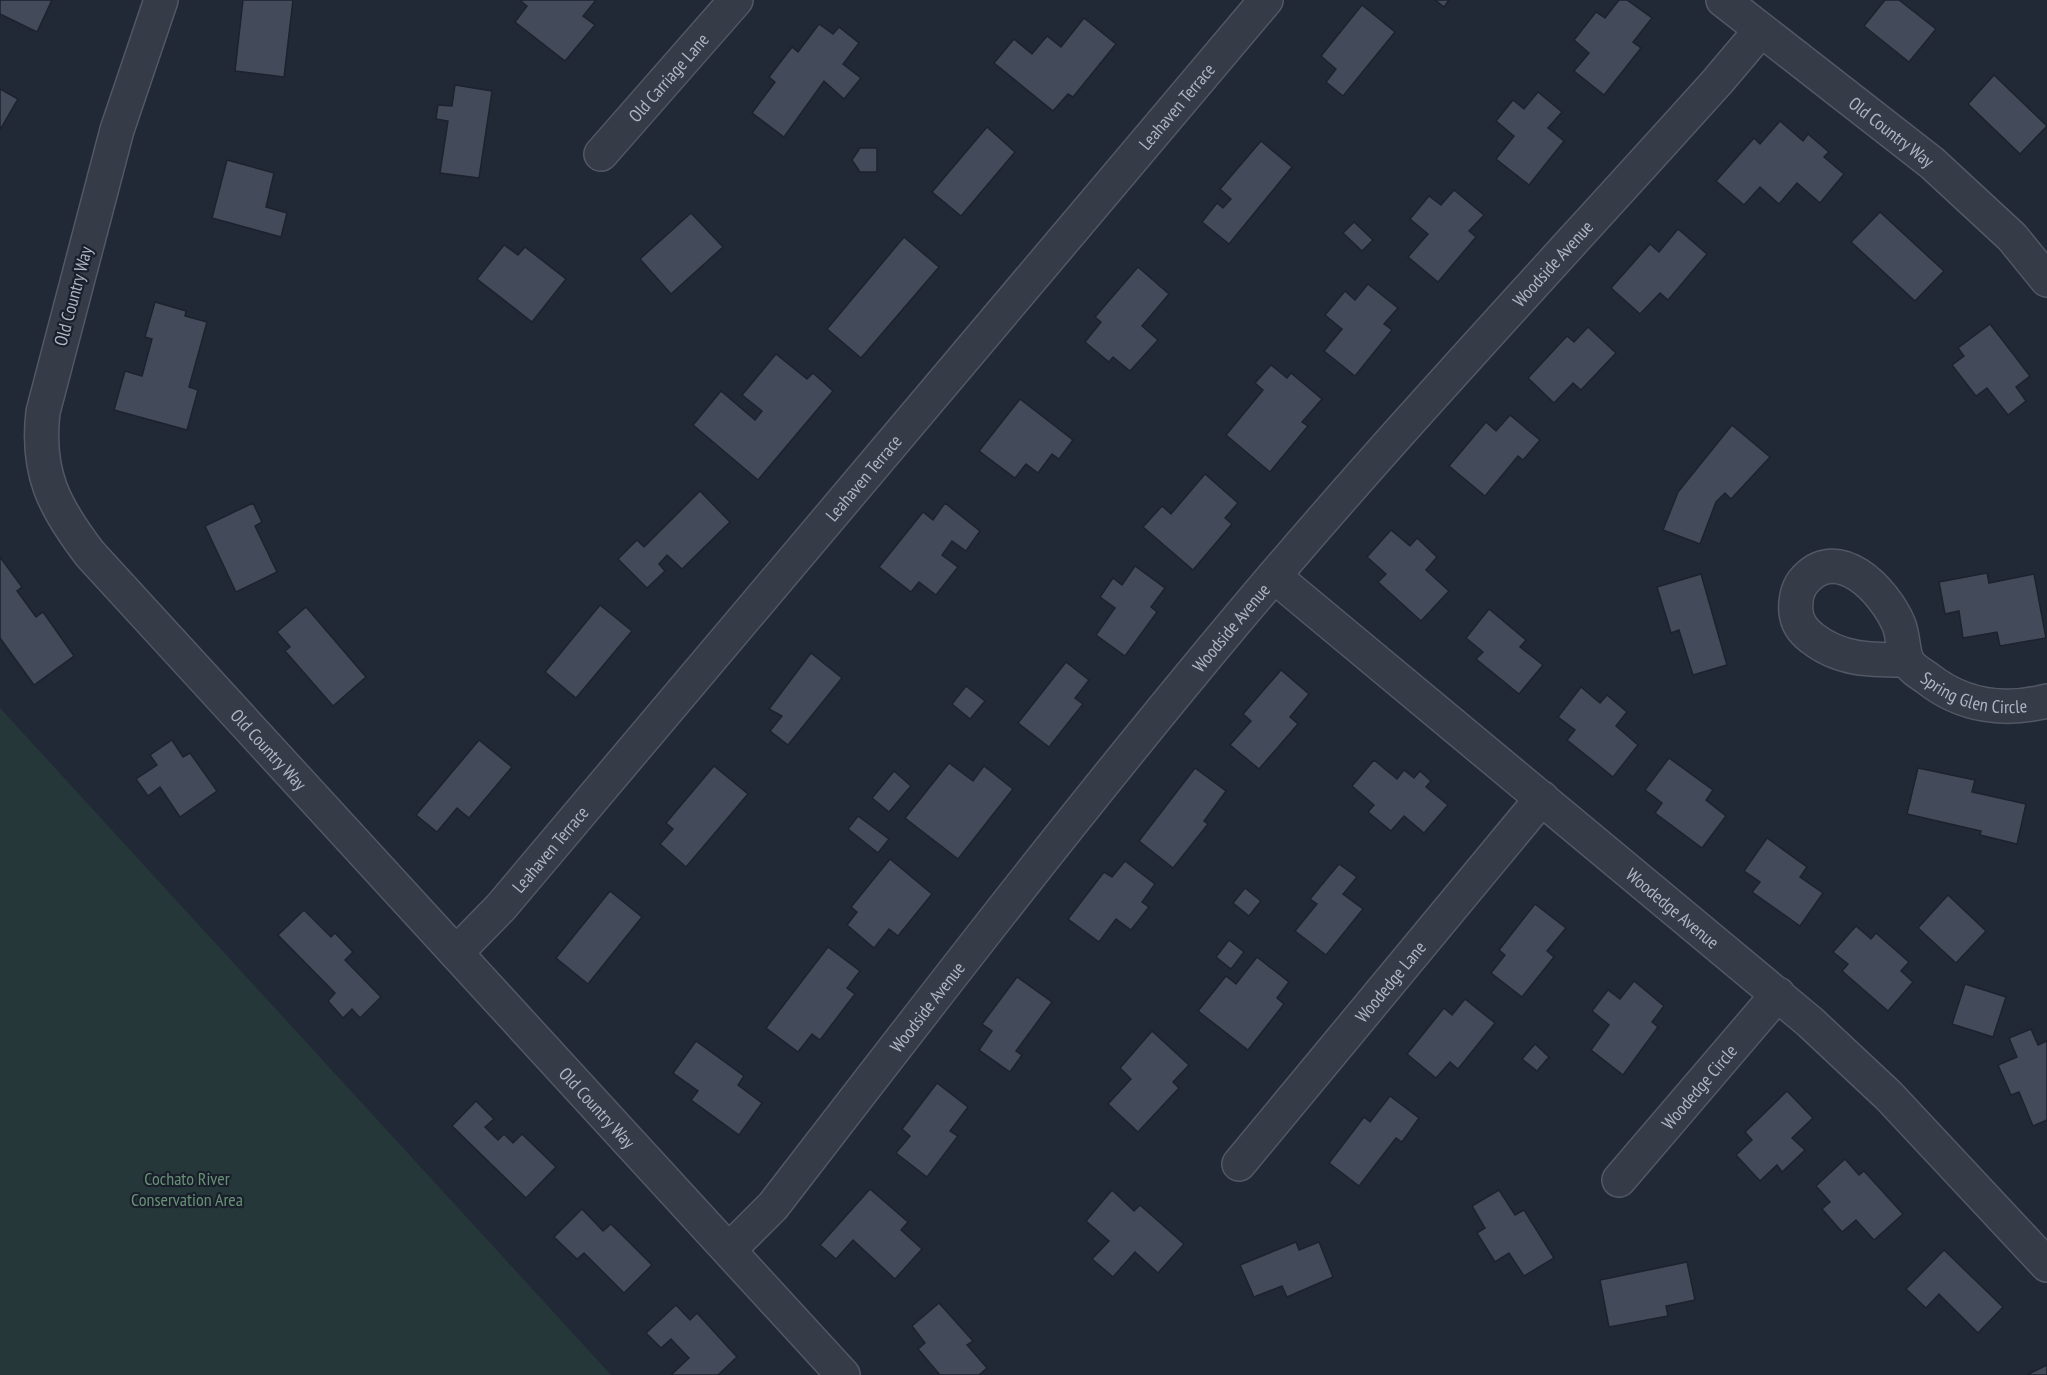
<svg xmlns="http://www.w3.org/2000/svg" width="2047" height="1375" viewBox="0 0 2047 1375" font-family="'PT Sans Narrow',sans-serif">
  <rect width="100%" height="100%" fill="#222936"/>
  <path fill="#26373a" d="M0 708 611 1375H0Z"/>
  <g fill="#434b5b" stroke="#1c222e" stroke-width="1.5">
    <path d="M0 0H52L37 32 0 14Z"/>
    <path d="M243 0H293L284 77 235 71Z"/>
    <path d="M522 0H596L583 16 595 25 565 61 515 22 527 6 521 1Z"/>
    <path d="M1435 0H1449L1444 7Z"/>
    <path d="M1619 0H1627L1652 18 1633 42 1641 48 1604 95 1574 71 1589 53 1574 40 1596 12 1605 18Z"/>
    <path d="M1885 0H1899L1936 29 1909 62 1864 26Z"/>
    <path d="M1362 5 1395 32 1343 96 1326 82 1336 69 1321 56Z"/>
    <path d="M1084 18 1116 44 1073 97 1068 94 1053 111 994 63 1014 39 1032 54 1047 36 1061 47Z"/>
    <path d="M819 24 833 34 839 27 859 43 843 64 861 78 844 99 824 81 784 137 752 113 775 82 769 77 792 47 798 52Z"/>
    <path d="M1994 75 2047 126 2020 154 1968 104Z"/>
    <path d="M455 85 492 91 479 178 440 173 448 121 436 119 438 105 452 106Z"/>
    <path d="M0 89 18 99 0 130Z"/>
    <path d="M1538 92 1562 112 1548 128 1564 141 1529 185 1496 159 1514 136 1496 121 1513 100 1524 109Z"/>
    <path d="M1780 121 1803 141 1808 134 1829 152 1824 157 1844 174 1820 203 1797 183 1779 204 1760 187 1744 205 1716 181 1754 138 1760 144Z"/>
    <path d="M987 127 1015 152 961 216 932 192Z"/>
    <path d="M1261 141 1292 167 1229 244 1202 222 1217 203 1223 208 1231 199 1220 189Z"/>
    <path d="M860 148H877V172H860L852 160Z"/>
    <path d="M227 160 274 173 266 207 287 213 281 237 212 218Z"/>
    <path d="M1454 190 1484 215 1469 231 1476 237 1438 282 1408 257 1428 234 1410 219 1429 196 1441 205Z"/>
    <path d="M1880 212 1944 271 1915 301 1851 242Z"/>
    <path d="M691 213 723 247 671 294 640 259Z"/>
    <path d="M1354 222 1373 240 1362 251 1343 233Z"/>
    <path d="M1678 229 1707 254 1668 300 1660 293 1640 314 1611 288 1650 244 1659 252Z"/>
    <path d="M904 237 939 267 861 358 827 329Z"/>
    <path d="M504 245 518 255 525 247 566 279 532 322 477 279Z"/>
    <path d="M1138 267 1169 294 1142 326 1158 340 1130 371 1113 357 1109 362 1085 342 1101 322 1095 317Z"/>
    <path d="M1368 284 1398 308 1384 324 1392 330 1355 376 1324 351 1342 329 1325 315 1345 291 1355 300Z"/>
    <path d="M155 302 186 311 185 316 207 322 189 387 198 390 187 430 114 410 125 371 142 376 152 339 145 337Z"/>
    <path d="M1990 324 2030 376 2016 387 2026 401 2008 415 1987 388 1976 396 1952 365 1964 356 1958 348Z"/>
    <path d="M1588 327 1616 353 1581 390 1573 383 1554 403 1528 378 1567 336 1574 342Z"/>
    <path d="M776 354 807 379 813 373 833 391 758 480 693 425 721 391 755 420 762 411 742 395Z"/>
    <path d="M1271 365 1287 378 1291 373 1322 399 1302 422 1308 426 1270 472 1226 435 1263 390 1255 383Z"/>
    <path d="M1020 399 1073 440 1059 459 1052 454 1038 473 1026 464 1015 478 979 451Z"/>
    <path d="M1510 415 1540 440 1523 460 1518 456 1485 496 1449 466 1486 422 1496 431Z"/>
    <path d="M1732 425 1770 457 1731 499 1725 493 1716 502 1700 544 1663 530 1678 492Z"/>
    <path d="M1205 474 1238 503 1225 518 1232 524 1193 570 1143 527 1162 506 1171 514Z"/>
    <path d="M700 491 730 522 682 569 667 555 659 564 665 571 647 588 618 559 637 540 644 547Z"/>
    <path d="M253 503 262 522 255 526 277 572 236 592 205 526Z"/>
    <path d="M945 503 980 531 966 551 952 541 942 555 958 567 936 595 919 582 911 592 879 567 923 512 933 520Z"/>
    <path d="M1391 530 1410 546 1417 538 1437 557 1426 570 1449 591 1421 621 1378 582 1386 574 1367 557Z"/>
    <path d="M0 557 22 587 17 591 36 617 43 612 74 656 34 685 0 638Z"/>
    <path d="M1135 566 1165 588 1151 607 1157 612 1125 656 1096 635 1115 608 1100 597 1113 578 1122 585Z"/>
    <path d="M1987 573 1989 583 2034 574 2046 638 2000 646 1997 632 1963 638 1959 611 1945 614 1939 582Z"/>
    <path d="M1701 574 1727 665 1693 675 1679 630 1671 633 1657 587Z"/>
    <path d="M600 605 632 631 576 698 545 672Z"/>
    <path d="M306 607 366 677 333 706 285 651 290 647 277 632Z"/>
    <path d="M1489 609 1526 640 1520 647 1543 665 1519 694 1476 659 1483 652 1466 638Z"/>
    <path d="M811 653 842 678 788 745 770 731 782 716 769 709Z"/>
    <path d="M1066 662 1089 680 1075 698 1083 704 1049 747 1018 723Z"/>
    <path d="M1281 670 1309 694 1290 717 1298 724 1259 769 1230 745 1251 721 1243 714Z"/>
    <path d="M966 686 985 701 970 719 952 704Z"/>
    <path d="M1581 687 1600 703 1607 695 1627 712 1616 726 1638 745 1613 777 1567 740 1575 730 1558 717Z"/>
    <path d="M172 740 183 757 190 753 217 791 180 817 160 787 148 796 136 779 157 765 150 755Z"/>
    <path d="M479 740 512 767 469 818 457 808 437 832 416 815Z"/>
    <path d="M1669 758 1713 790 1706 800 1726 816 1702 848 1655 813 1662 803 1645 790Z"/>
    <path d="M1374 760 1397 779 1404 770 1414 778 1420 771 1431 781 1426 787 1448 805 1424 833 1404 816 1391 831 1368 812 1374 805 1352 786Z"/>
    <path d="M949 763 973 781 984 766 1013 789 958 859 905 818Z"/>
    <path d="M714 766 748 794 686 867 660 844 673 829 666 823Z"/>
    <path d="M1195 768 1226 791 1204 821 1208 824 1173 868 1139 841Z"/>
    <path d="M1918 768 1975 780 1972 792 2026 804 2017 844 1980 835 1981 831 1907 814Z"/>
    <path d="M894 771 911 786 889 812 872 798Z"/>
    <path d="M858 816 889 839 878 853 848 829Z"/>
    <path d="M1767 838 1807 867 1800 877 1823 893 1800 926 1752 892 1760 882 1744 871Z"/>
    <path d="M890 859 932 894 898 936 889 929 874 948 847 925 857 912 851 907Z"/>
    <path d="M1125 861 1155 884 1142 902 1149 907 1131 930 1116 919 1099 942 1068 919 1104 872 1112 877Z"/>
    <path d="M1339 864 1357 877 1343 894 1363 909 1326 955 1295 931 1317 904 1310 899Z"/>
    <path d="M1245 888 1261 901 1249 916 1233 903Z"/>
    <path d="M610 891 642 917 588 984 556 958Z"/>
    <path d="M1948 895 1986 931 1956 963 1918 928Z"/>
    <path d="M1535 904 1566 928 1547 951 1554 957 1522 997 1491 973 1505 955 1499 950Z"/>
    <path d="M304 910 331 937 335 933 353 952 345 960 381 997 360 1018 352 1009 343 1018 328 1001 335 993 278 935Z"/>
    <path d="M1856 926 1871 939 1876 933 1909 962 1901 971 1913 982 1888 1011 1842 971 1848 964 1833 952Z"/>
    <path d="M1229 940 1244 952 1231 969 1216 957Z"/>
    <path d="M828 947 860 971 847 988 855 994 820 1040 812 1034 798 1052 766 1028Z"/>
    <path d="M1257 957 1289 982 1277 998 1284 1004 1248 1050 1198 1011 1226 976 1236 984Z"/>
    <path d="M1017 977 1052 1002 1016 1051 1022 1055 1010 1072 979 1050 992 1031 982 1024Z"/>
    <path d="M1634 981 1664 1006 1652 1022 1658 1027 1623 1075 1591 1050 1609 1025 1592 1011 1608 990 1620 999Z"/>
    <path d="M1965 984 2006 997 1993 1037 1952 1024Z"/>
    <path d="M1465 999 1495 1023 1458 1069 1450 1062 1436 1078 1407 1054 1444 1008 1452 1015Z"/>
    <path d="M2031 1029 2038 1045 2047 1041V1120L2033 1126 2019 1092 2011 1095 1998 1065 2017 1057 2009 1038Z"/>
    <path d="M1152 1031 1189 1065 1173 1082 1179 1088 1138 1132 1108 1104 1131 1079 1120 1068Z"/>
    <path d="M696 1041 744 1076 738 1085 762 1103 739 1135 691 1100 698 1091 673 1073Z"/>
    <path d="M1535 1044 1549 1057 1537 1071 1522 1059Z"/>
    <path d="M937 1083 968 1107 950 1131 958 1136 927 1177 896 1153 910 1136 902 1129Z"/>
    <path d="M1787 1091 1813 1118 1792 1138 1805 1150 1782 1172 1777 1165 1760 1181 1736 1155 1752 1140 1745 1132Z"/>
    <path d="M1390 1096 1419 1118 1402 1142 1396 1138 1359 1186 1329 1163 1364 1117 1370 1122Z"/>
    <path d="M476 1101 494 1119 485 1127 498 1140 504 1134 513 1143 522 1134 556 1167 526 1198 452 1126Z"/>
    <path d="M1845 1159 1859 1175 1864 1171 1903 1214 1874 1240 1856 1220 1842 1232 1822 1209 1830 1202 1816 1186Z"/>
    <path d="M870 1189 908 1222 901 1230 922 1249 895 1279 853 1240 836 1259 820 1245Z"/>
    <path d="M1112 1190 1134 1211 1140 1205 1184 1244 1158 1273 1135 1252 1113 1277 1092 1259 1109 1241 1086 1221Z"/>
    <path d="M1499 1190 1515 1215 1524 1210 1554 1258 1524 1276 1509 1253 1495 1262 1477 1233 1485 1228 1472 1206Z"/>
    <path d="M582 1209 603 1231 611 1224 652 1265 624 1293 584 1253 577 1259 554 1237Z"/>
    <path d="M1296 1242 1299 1250 1319 1242 1333 1277 1287 1297 1282 1286 1254 1297 1240 1265Z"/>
    <path d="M1944 1250 2003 1307 1978 1333 1939 1294 1926 1308 1906 1289Z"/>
    <path d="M1687 1262 1695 1300 1666 1306 1668 1316 1609 1327 1600 1280Z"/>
    <path d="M939 1303 973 1341 967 1345 987 1368 979 1375H940L918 1349 925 1343 912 1326Z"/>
    <path d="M676 1305 690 1320 697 1313 737 1357 718 1375H671L689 1358 671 1339 661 1348 646 1333Z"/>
    <path d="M2047 1365V1375H2027Z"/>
  </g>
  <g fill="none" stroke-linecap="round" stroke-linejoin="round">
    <defs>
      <g id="minor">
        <path id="s1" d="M161 0 117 130 43 412C36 473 54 507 90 554L843 1375"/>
        <path id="s2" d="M1723 0 1932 163 2012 237 2047 280"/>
        <path id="s3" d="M601 154 736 0"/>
        <path id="s4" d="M1274 576 1810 1022 1889 1096 2047 1265"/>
        <path id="s5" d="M1907 660C1873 660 1841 661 1812 638 1804 632 1797 623 1796 612 1795 602 1797 590 1803 582 1837 540 1885 591 1899 625 1903 635 1903 652 1907 660 1910 667 1921 674 1927 678 1962 706 2004 712 2047 701"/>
        <path id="s6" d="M456 953 501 907 1266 0"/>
        <path id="s7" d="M1239 1164 1542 798"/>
        <path id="s8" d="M1619 1180 1778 994"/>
        <path id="s9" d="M729 1250 773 1206C925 1009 1076 812 1235 622 1390 437 1556 261 1717 82L1761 30"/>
      </g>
    </defs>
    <use href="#minor" stroke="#525865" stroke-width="36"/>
    <use href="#minor" stroke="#353b47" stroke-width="33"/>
  </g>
  <g text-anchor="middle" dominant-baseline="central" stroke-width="4.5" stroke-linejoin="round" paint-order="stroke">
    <g font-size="18" fill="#afb5c3" stroke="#1a202b">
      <text stroke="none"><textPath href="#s3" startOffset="102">Old Carriage Lane</textPath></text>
      <text stroke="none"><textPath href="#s6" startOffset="1112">Leahaven Terrace</textPath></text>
      <text stroke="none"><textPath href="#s2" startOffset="214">Old Country Way</textPath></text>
      <text stroke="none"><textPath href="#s9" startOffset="1286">Woodside Avenue</textPath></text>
      <text transform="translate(73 296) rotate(-75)">Old Country Way</text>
      <text stroke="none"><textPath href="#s6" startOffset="626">Leahaven Terrace</textPath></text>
      <text stroke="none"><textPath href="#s9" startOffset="800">Woodside Avenue</textPath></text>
      <text stroke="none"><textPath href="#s5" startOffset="404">Spring Glen Circle</textPath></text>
      <text stroke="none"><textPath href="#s1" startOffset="848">Old Country Way</textPath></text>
      <text stroke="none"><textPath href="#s6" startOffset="140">Leahaven Terrace</textPath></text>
      <text stroke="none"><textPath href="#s4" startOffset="519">Woodedge Avenue</textPath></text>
      <text stroke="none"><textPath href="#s7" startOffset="237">Woodedge Lane</textPath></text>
      <text stroke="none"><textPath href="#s9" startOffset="314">Woodside Avenue</textPath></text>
      <text stroke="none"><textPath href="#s8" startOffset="123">Woodedge Circle</textPath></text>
      <text stroke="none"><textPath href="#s1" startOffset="1334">Old Country Way</textPath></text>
    </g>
    <g font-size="18" fill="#689276" stroke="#1a202b">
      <text x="187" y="1178">Cochato River<tspan x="187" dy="21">Conservation Area</tspan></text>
    </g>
  </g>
</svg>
